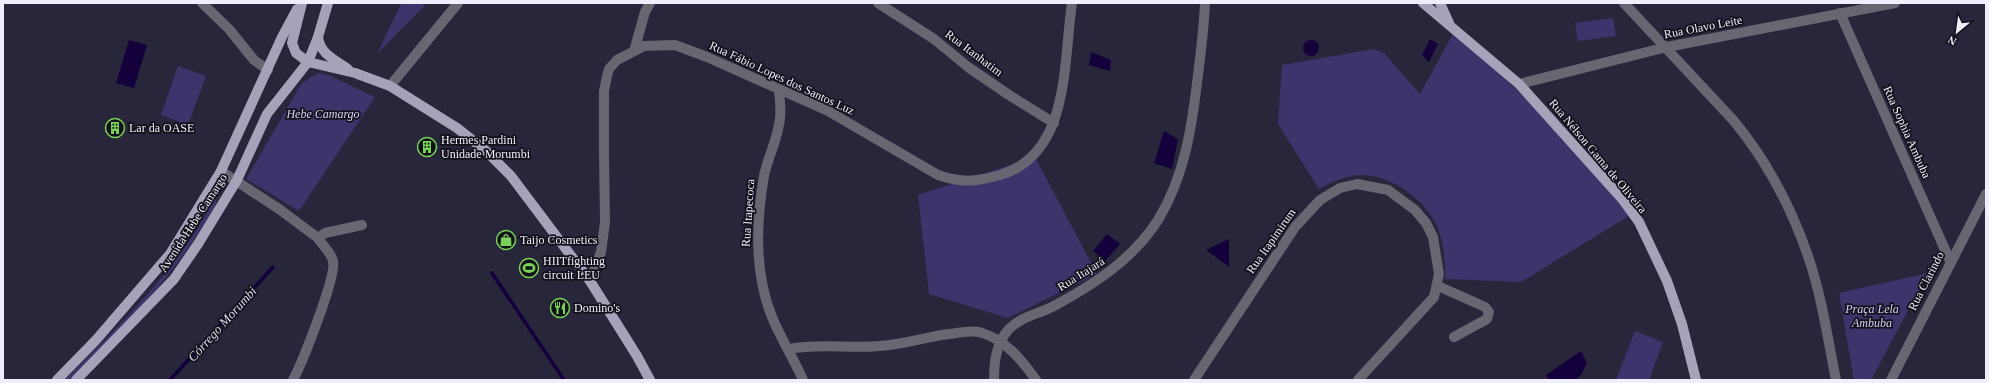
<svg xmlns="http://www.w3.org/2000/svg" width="1989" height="383" viewBox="0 0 1989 383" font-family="Georgia,serif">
  <rect width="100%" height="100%" fill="#28263b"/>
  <g fill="#3d346b">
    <path d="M402 3H427L377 54 400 6Z"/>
    <path d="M1613 18 1616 36 1578 41 1575 23Z"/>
    <path d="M1454 32C1517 88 1579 148 1629 216L1521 282 1445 279C1445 259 1444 242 1436 224 1424 199 1391 175 1362 175 1347 175 1331 182 1319 189L1278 124 1282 65 1374 49 1384 53 1420 94Z"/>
    <path d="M178 66 206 76 188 125 161 115Z"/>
    <path d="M319 73 328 75 375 97 299 211 246 179 301 84 311 77Z"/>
    <path d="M1035 157 1097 274 1008 318 929 294 918 195Z"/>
    <path d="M214 199 217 200C215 210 206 220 201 229 165 287 117 332 69 380H65C120 324 178 270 214 199Z"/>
    <path d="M1928 273 1871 380H1854L1839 293Z"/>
    <path d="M1635 331 1663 342 1649 380H1616Z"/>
  </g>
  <g fill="#14013c">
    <path d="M1430 39 1438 44 1429 62 1422 55Z"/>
    <circle cx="1311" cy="48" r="8"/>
    <path d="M129 40 147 45 134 88 116 83Z"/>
    <path d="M1091 52 1111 60 1110 71 1089 65Z"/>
    <path d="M1164 131 1178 139 1172 169 1154 163Z"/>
    <path d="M1107 234 1120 244 1105 261 1093 251Z"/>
    <path d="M1229 239V267L1206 250Z"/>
    <path d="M1581 351 1587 363 1581 375 1575 380H1549L1546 375Z"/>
  </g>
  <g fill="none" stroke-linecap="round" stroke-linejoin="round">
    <g stroke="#14013c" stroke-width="3.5">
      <path d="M492 273 564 380"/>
      <path d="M170 380 273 267"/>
    </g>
    <g stroke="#676671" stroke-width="10">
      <path d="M202 3 229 29 254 60 268 70"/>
      <path d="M878 3 934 39 968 67 1009 95 1054 123"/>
      <path d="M1624 3 1734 121C1767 161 1792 209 1809 259 1822 298 1828 340 1836 380"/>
      <path d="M1840 13 1950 261"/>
      <path d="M634 51 645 12 650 3"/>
      <path d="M1519 84 1667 47 1895 3"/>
      <path d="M390 86 458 3"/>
      <path d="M779 90C780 103 782 116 778 129 775 145 767 160 764 176 756 222 754 273 772 317 781 339 794 359 803 380"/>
      <path d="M221 171 279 209 318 238 325 233 362 225"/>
      <path d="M590 281 601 252 605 222 604 155V91L607 76 609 69 617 60 644 46 675 45 707 57 828 111 938 175C962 183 975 182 1000 175 1071 154 1063 61 1072 3"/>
      <path d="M1438 286 1485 307 1489 312 1487 319 1454 337"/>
      <path d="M789 349C819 343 850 349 880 346 903 345 925 337 949 334 958 333 970 330 979 332 1005 339 1021 359 1036 380"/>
      <path d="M293 380C302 363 337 276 333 261 332 254 322 245 318 238"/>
      <path d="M994 380C994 362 996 343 1009 329 1022 316 1039 314 1054 306 1095 284 1133 259 1158 220 1185 176 1192 126 1198 75 1201 51 1204 27 1205 3"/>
      <path d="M1194 380 1295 227 1320 200 1340 188 1357 184 1388 190 1415 210 1426 223 1433 237 1439 274 1434 297 1358 380"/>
      <path d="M1891 380 1986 194"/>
    </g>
    <g stroke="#a4a3b9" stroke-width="10">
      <path d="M302 3 292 43 296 53 308 62 355 73 390 86 457 128 486 151 511 176 590 281 637 356 650 380"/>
      <path d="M1423 3 1519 84 1623 200 1639 222 1667 281 1682 324 1696 380"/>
      <path d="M1440 3 1449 23"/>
      <path d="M318 37C320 54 335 60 348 69"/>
      <path d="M57 380 96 340 170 254 221 171 282 37 297 9"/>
      <path d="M76 380 174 279 198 244 237 180 267 114 308 62 318 37 328 3"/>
    </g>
  </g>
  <defs>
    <symbol id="building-ring" viewBox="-11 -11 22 22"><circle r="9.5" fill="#11111a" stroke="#7ad157" stroke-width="1.5"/><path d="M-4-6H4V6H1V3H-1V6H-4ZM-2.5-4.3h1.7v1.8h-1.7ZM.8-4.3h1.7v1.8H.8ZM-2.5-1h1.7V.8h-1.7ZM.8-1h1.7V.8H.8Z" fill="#7ad157"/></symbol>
    <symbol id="shop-ring" viewBox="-11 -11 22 22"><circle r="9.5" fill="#11111a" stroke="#7ad157" stroke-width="1.5"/><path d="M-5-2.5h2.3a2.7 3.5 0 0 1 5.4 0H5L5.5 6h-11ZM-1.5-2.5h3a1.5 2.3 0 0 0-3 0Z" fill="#7ad157"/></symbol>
    <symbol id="stadium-ring" viewBox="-11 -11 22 22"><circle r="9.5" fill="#11111a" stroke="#7ad157" stroke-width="1.5"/><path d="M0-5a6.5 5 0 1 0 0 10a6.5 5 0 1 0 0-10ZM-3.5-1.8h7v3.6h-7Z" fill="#7ad157"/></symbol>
    <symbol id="restaurant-ring" viewBox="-11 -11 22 22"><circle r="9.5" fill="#11111a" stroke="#7ad157" stroke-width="1.5"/><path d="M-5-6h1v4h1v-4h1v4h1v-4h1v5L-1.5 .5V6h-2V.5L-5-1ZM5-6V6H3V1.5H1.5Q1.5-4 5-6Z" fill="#7ad157"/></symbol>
  </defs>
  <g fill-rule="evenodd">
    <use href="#building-ring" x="104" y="117" width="22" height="22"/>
    <use href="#building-ring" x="416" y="136" width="22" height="22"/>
    <use href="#shop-ring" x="495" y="229" width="22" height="22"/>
    <use href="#stadium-ring" x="518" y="257" width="22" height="22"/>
    <use href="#restaurant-ring" x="549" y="297" width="22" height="22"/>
  </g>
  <g text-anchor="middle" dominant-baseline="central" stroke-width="3.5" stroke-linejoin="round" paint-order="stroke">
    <g font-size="12" fill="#eeeefc" stroke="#11111a">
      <text transform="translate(1703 27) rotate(-11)">Rua Olavo Leite</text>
      <text transform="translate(974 53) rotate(37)">Rua Itanhatim</text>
      <text transform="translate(782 78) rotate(25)">Rua Fábio Lopes dos Santos Luz</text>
      <text transform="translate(1907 132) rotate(66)">Rua Sophia Ambuba</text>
      <text transform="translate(1598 156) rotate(50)">Rua Nélson Gama de Oliveira</text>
      <text transform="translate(748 213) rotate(-86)">Rua Itapecoca</text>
      <text transform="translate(193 223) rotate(-57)">Avenida Hebe Camargo</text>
      <text transform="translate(1271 241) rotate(-55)">Rua Itapimirum</text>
      <text transform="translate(1081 274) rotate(-32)">Rua Itajará</text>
      <text transform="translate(1926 281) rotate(-63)">Rua Clarindo</text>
    </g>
    <g font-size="12" font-style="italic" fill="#d5d3f9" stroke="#11111a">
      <text x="323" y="114">Hebe Camargo</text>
      <text x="1872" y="309">Praça Lela<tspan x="1872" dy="14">Ambuba</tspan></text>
    </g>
    <g font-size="12" fill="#eeeefc" stroke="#11111a" text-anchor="start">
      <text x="129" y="128">Lar da OASE</text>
      <text x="441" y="140">Hermes Pardini<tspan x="441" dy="14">Unidade Morumbi</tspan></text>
      <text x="520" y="240">Taijo Cosmetics</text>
      <text x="543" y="261">HIITfighting<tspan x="543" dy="14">circuit LEU</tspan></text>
      <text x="574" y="308">Domino's</text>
    </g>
    <g font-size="13" font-style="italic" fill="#deddf1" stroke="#11111a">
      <text transform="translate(222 324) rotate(-48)">Córrego Morumbi</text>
    </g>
  </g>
  <rect width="1989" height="383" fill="none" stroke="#eeeefc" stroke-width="8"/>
  <g transform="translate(1957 32) rotate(209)" stroke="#11111a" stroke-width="3" paint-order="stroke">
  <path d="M0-3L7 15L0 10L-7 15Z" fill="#eeeefc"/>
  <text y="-6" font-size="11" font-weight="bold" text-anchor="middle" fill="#eeeefc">N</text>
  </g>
</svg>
